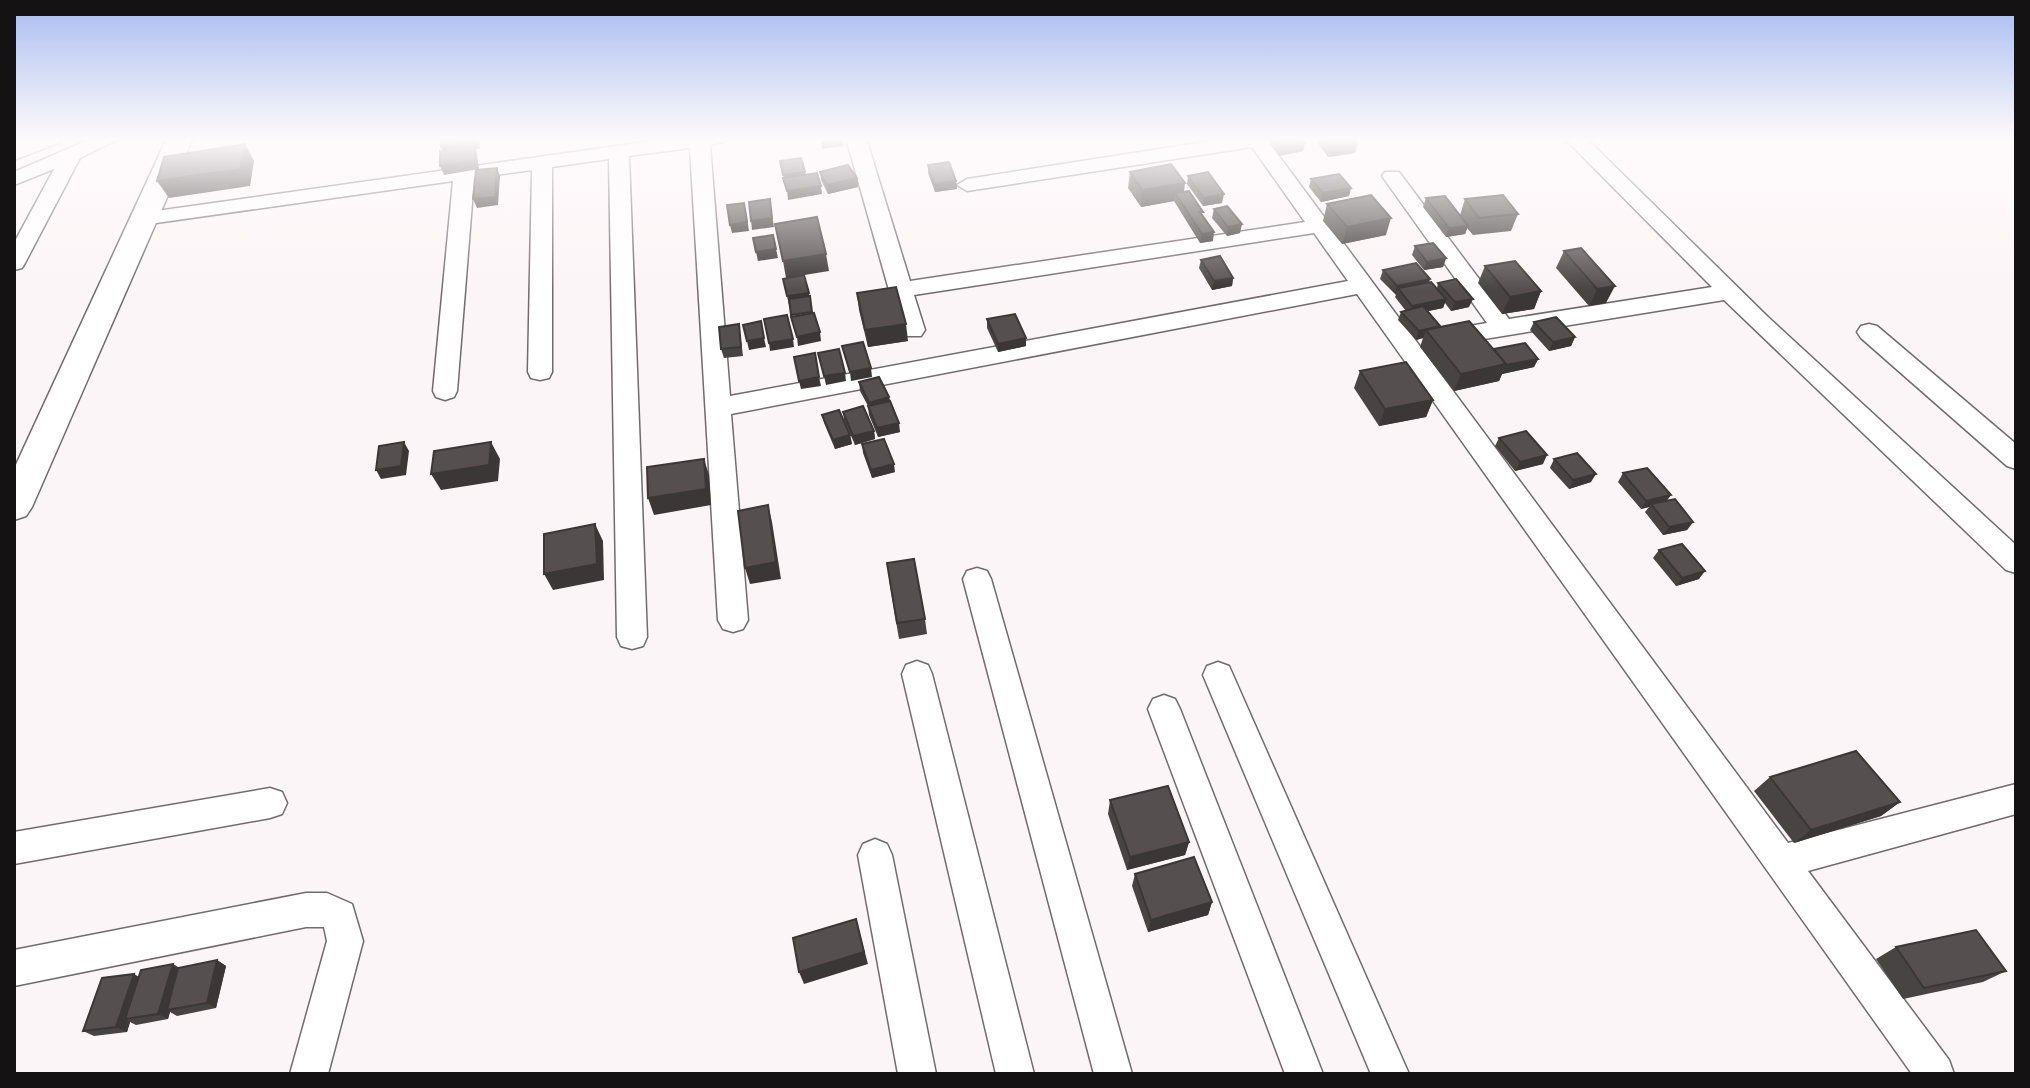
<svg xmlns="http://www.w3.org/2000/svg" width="2030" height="1088" viewBox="0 0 2030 1088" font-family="'PT Sans',sans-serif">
  <rect width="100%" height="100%" fill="#fcf5f7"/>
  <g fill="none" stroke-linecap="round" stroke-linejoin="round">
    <defs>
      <g id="minor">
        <path d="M93 138H121L80 158 25 263 22 268 14 270V243L54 169 14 185V172Z"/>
        <path d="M673 138H727L724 142 710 145 730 396 1348 281 1314 233 914 295 925 330 921 336H905L889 290 846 138H866L910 281 1305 222 1252 147 967 191 957 185 967 179 1230 138H1280L1270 144 1788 843 2016 784V814L1808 871 1949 1060 1954 1074H1912L1357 294 731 414 748 620 743 629 733 632 723 629 718 620 690 148 629 156 647 637 643 646 632 649 621 646 617 637 609 159 552 167V372L549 378 540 380 531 378 528 372 532 170 474 178 457 391 454 397 445 400 436 397 433 391 453 181 142 225 131 219 142 213Z"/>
        <path d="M1564 138H1586L1768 317 2016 545V573L2006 570 1724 300 1441 346 1433 344 1429 338 1433 332 1487 323 1382 176 1385 172H1399L1509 319 1712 287Z"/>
        <path d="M1869 324 1877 326 2016 444V469L2007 466 1861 338 1857 332 1861 326Z"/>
        <path d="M977 568 987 571 991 579 1132 1074H1094L963 579 967 571Z"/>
        <path d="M917 661 928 665 932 674 1034 1074H996L902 674 906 665Z"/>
        <path d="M1218 662 1229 666 1233 675 1409 1074H1371L1203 675 1207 666Z"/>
        <path d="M1164 695 1175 699 1180 709 1323 1074H1285L1148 709 1153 699Z"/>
        <path d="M270 788 282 792 287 803 282 814 270 818 14 864V832Z"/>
        <path d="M875 839 887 844 892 855 936 1074H898L858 855 863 844Z"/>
        <path d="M306 893H327L352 904 363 941 328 1074H290L327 941 324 927H306L14 986V950Z"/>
      </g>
      <g id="tertiary">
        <path d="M26 138H62L58 143 14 160V143Z"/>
        <path d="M167 138H193L32 507 26 516 14 520V469Z"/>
      </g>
    </defs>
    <use href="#minor" stroke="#716b6d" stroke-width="3"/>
    <use href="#tertiary" stroke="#716b6d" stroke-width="3"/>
    <use href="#minor" fill="#fff" fill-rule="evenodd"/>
    <use href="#tertiary" fill="#fff" fill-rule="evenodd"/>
  </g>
  <g fill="#494444">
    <path d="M1272 138H1301L1303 151 1279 156 1271 145Z"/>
    <path d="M1314 138H1352L1357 144 1355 153 1328 157Z"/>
    <path d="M928 165 956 181 957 189 935 192 928 173Z"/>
    <path d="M820 172 857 178 858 187 828 194 821 180Z"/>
    <path d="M1130 172 1184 191 1202 215 1213 241 1200 243 1174 201 1141 207 1128 188Z"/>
    <path d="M1188 176 1222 203 1203 206 1187 184Z"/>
    <path d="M1311 179 1351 188 1349 196 1321 202 1309 187Z"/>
    <path d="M1426 198 1460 215 1465 199 1518 214 1511 231 1473 235 1467 228 1465 234 1446 237 1423 207Z"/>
    <path d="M1327 204 1386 235 1342 244 1323 221Z"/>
    <path d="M1214 209 1240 233 1227 236 1212 218Z"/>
    <path d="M1415 246 1446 258 1443 267 1424 270 1412 255Z"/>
    <path d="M1581 248 1606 303 1589 306 1556 268 1564 251Z"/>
    <path d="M1201 260 1233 278 1232 286 1212 290 1199 268Z"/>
    <path d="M1485 266 1541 291 1534 309 1502 314 1478 283Z"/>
    <path d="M1383 270 1430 279 1429 282 1437 288 1438 283 1469 307 1451 311 1445 303 1443 308 1428 311 1440 327 1494 349 1538 359 1534 367 1502 374 1499 381 1454 391 1420 347 1423 338 1416 340 1398 320 1401 312 1406 311 1395 297 1396 295 1380 279Z"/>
    <path d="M857 293 908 341 868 347 859 310Z"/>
    <path d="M987 319 1026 346 998 352 987 328Z"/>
    <path d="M1534 322 1575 337 1571 346 1549 351 1530 330Z"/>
    <path d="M739 324 743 356 724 358 721 349Z"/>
    <path d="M1360 371 1433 400 1426 417 1379 426 1354 388Z"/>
    <path d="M859 382 889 397 900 432 878 437 869 415 868 406 860 391Z"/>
    <path d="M843 412 874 431 875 439 855 445 844 420Z"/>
    <path d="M822 415 850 435 852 444 835 449 824 423Z"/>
    <path d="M1499 438 1543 464 1515 471 1495 446Z"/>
    <path d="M862 444 895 472 872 478 863 453Z"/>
    <path d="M1554 459 1591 482 1569 489 1550 468Z"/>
    <path d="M1623 473 1671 495 1666 501 1693 522 1687 530 1663 535 1645 512 1649 507 1641 509 1618 482Z"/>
    <path d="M1659 550 1699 579 1676 586 1653 558Z"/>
    <path d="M889 580 925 619 927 634 899 639Z"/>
    <path d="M1770 777 1900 802 1881 816 1794 843 1754 791Z"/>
    <path d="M1110 800 1189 842 1185 855 1127 870 1108 814Z"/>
    <path d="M1135 874 1212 902 1208 915 1148 932 1132 886Z"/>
    <path d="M1896 947 2006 971 1983 982 1903 999 1876 959Z"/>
    <path d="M217 960 226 966 216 1008 177 1016 170 1012 168 1019 136 1025 130 1022 127 1032 94 1036 83 1031 134 974 138 977 173 964 178 968Z"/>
  </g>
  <g fill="#3c3737">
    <path d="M479 138 480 149H476L479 169 444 175 440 166 445 155 441 147Z"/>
    <path d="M835 138H842L843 146 822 149 821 140Z"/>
    <path d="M1152 138H1168L1152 141Z"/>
    <path d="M1305 143 1303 151 1279 156 1281 147Z"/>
    <path d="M245 144 254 161 250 186 169 198 157 181Z"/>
    <path d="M1357 144 1355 153 1328 157 1330 148Z"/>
    <path d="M497 168 500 176 498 205 477 208 473 199Z"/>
    <path d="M805 172 806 180 785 184 783 175Z"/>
    <path d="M857 178 858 187 828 194 827 185Z"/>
    <path d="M956 181 957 189 935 192 934 184Z"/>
    <path d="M1185 183 1183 200 1175 193 1174 201 1141 207 1142 190Z"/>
    <path d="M821 186 822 194 788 200 787 191Z"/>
    <path d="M1351 188 1349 196 1321 202 1323 193Z"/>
    <path d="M1224 194 1222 203 1203 206 1204 198Z"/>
    <path d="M771 208 774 227 752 230 751 221Z"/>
    <path d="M746 211 749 231 732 233 730 225Z"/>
    <path d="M1391 218 1386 235 1342 244 1347 227Z"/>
    <path d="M1242 224 1240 233 1227 236 1228 227Z"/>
    <path d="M1468 226 1465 234 1446 237 1449 228Z"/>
    <path d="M1214 232 1213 241 1200 243 1202 234Z"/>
    <path d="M776 249 778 258 758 261 756 252Z"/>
    <path d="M826 254 829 271 786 278 783 261Z"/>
    <path d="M1446 258 1443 267 1424 270 1427 262Z"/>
    <path d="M1233 278 1232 286 1212 290 1214 281Z"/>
    <path d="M1430 279 1427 287 1398 288 1395 295 1397 286Z"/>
    <path d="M1615 286 1606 303 1589 306 1597 289Z"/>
    <path d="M1541 291 1534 309 1502 314 1510 297Z"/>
    <path d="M809 293 810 302 789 305 787 296Z"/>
    <path d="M1446 299 1443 308 1409 315 1412 306Z"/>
    <path d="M1473 299 1469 307 1451 311 1455 302Z"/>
    <path d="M906 324 908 341 868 347 865 330Z"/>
    <path d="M1440 326 1437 334 1426 330 1423 338 1416 340 1419 331Z"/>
    <path d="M820 332 821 341 798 346 797 337Z"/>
    <path d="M1575 337 1571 346 1549 351 1553 342Z"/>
    <path d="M764 338 766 347 749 350 747 341Z"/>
    <path d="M1026 338V346L998 352V344Z"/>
    <path d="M793 339 794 347 770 351 769 343Z"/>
    <path d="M1538 359 1534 367 1502 374 1499 381 1454 391 1461 374Z"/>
    <path d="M871 368 872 377 851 381 850 372Z"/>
    <path d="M845 373 846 381 826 385 824 376Z"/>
    <path d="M819 377 821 386 801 389 799 381Z"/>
    <path d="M889 397 890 406 871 411 869 403Z"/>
    <path d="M1433 400 1426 417 1379 426 1385 409Z"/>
    <path d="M899 423 900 432 878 437 877 428Z"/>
    <path d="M874 431 875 439 855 445 853 436Z"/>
    <path d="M850 435 852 444 835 449 833 440Z"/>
    <path d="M404 442 409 451 406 475 381 479 376 470Z"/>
    <path d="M491 442 500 459 498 481 441 490 431 474Z"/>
    <path d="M1547 455 1543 464 1515 471 1520 462Z"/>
    <path d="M704 459 709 475 711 505 654 515 648 498Z"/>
    <path d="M894 464 895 472 872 478 871 470Z"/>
    <path d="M1596 474 1591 482 1569 489 1573 480Z"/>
    <path d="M1671 495 1665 503 1651 504 1649 507 1641 509 1646 501Z"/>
    <path d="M768 505 772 522 781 579 750 584 745 568Z"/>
    <path d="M1693 522 1687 530 1663 535 1669 527Z"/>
    <path d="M595 524 603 541 604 580 553 590 544 574Z"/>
    <path d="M1705 571 1699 579 1676 586 1682 578Z"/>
    <path d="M1900 802 1881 816 1794 843 1811 830Z"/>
    <path d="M1189 842 1185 855 1127 870 1130 857Z"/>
    <path d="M1212 902 1208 915 1148 932 1151 920Z"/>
    <path d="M856 919 868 964 804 984 799 972Z"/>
    <path d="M217 960 226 966 216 1008 207 1003Z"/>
    <path d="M173 964 183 970 167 1010 170 1012 168 1019 158 1014Z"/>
    <path d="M134 974 144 980 125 1019 130 1022 127 1032 116 1027Z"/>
  </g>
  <g fill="#554f4f" stroke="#3c3737" stroke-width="2">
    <path d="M440 138H477V140L441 147Z"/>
    <path d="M1274 138H1301L1305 143 1281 147Z"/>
    <path d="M1323 138H1352L1357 144 1330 148Z"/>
    <path d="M245 144 240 169 157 181 164 157Z"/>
    <path d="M474 144 476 160 440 166V151Z"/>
    <path d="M801 158 805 172 783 175 780 161Z"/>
    <path d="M949 162 956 181 934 184 928 165Z"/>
    <path d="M1171 164 1185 183 1142 190 1130 172Z"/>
    <path d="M848 165 857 178 827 185 820 172Z"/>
    <path d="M497 168 495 197 473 199 476 170Z"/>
    <path d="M1208 172 1224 194 1204 198 1188 176Z"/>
    <path d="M817 173 821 186 787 191 783 178Z"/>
    <path d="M1339 174 1351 188 1323 193 1311 179Z"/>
    <path d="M1189 191 1203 212H1200L1214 232 1202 234 1175 193Z"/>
    <path d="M1371 195 1391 218 1347 227 1327 204Z"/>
    <path d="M1503 195 1518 214 1479 218 1465 199Z"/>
    <path d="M1445 196 1468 226 1449 228 1426 198Z"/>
    <path d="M770 199 772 218 751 221 749 202Z"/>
    <path d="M744 203 747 222 730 225 727 205Z"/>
    <path d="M1227 206 1242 224 1228 227 1214 209Z"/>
    <path d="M817 217 826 254 783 261 775 224Z"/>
    <path d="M773 235 776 249 756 252 753 238Z"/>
    <path d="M1433 243 1446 258 1427 262 1415 246Z"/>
    <path d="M1581 248 1615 286 1597 289 1564 251Z"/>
    <path d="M1220 256 1233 278 1214 281 1201 260Z"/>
    <path d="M1515 261 1541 291 1510 297 1485 266Z"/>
    <path d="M1416 263 1430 279 1397 286 1383 270Z"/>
    <path d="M804 275 809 293 787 296 783 279Z"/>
    <path d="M1456 279 1473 299 1455 302 1438 283Z"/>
    <path d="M1431 282 1446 299 1412 306 1398 288Z"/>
    <path d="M896 287 906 324 865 330 857 293Z"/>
    <path d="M810 296 812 312 791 315 789 299Z"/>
    <path d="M1423 306 1440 326 1419 331 1401 312Z"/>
    <path d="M814 313 820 332 797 337 791 317Z"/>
    <path d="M1015 314 1026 338 998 344 987 319Z"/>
    <path d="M787 315 793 339 769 343 764 319Z"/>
    <path d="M1556 317 1575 337 1553 342 1534 322Z"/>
    <path d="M761 321 764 338 747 341 743 325Z"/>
    <path d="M1469 321 1506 364 1461 374 1426 330Z"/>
    <path d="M739 324 741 347 721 349 719 327Z"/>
    <path d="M863 342 871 368 850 372 842 346Z"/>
    <path d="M1525 343 1538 359 1506 365 1505 364H1506L1494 349Z"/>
    <path d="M839 349 845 373 824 376 818 353Z"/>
    <path d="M815 353 819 377 799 381 794 357Z"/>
    <path d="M1406 362 1433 400 1385 409 1360 371Z"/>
    <path d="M879 377 889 397 869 403 859 382Z"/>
    <path d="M890 401 899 423 877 428 868 406Z"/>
    <path d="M863 406 874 431 853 436 843 412Z"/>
    <path d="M839 410 850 435 833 440 822 415Z"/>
    <path d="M1526 431 1547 455 1520 462 1499 438Z"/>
    <path d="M884 439 894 464 871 470 862 444Z"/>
    <path d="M404 442 401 466 376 470 379 446Z"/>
    <path d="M491 442 489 465 431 474 434 451Z"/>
    <path d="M1577 453 1596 474 1573 480 1554 459Z"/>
    <path d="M704 459 706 489 648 498 647 467Z"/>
    <path d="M1647 468 1671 495 1646 501 1623 473Z"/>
    <path d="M1675 499 1693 522 1669 527 1651 504Z"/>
    <path d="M768 505 776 562 745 568 738 511Z"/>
    <path d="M595 524 597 564 544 574V534Z"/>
    <path d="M1682 544 1705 571 1682 578 1659 550Z"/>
    <path d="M914 559 925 619 897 623 887 563Z"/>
    <path d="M1856 751 1900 802 1811 830 1770 777Z"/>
    <path d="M1168 786 1189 842 1130 857 1110 800Z"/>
    <path d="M1194 857 1212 902 1151 920 1135 874Z"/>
    <path d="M856 919 864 952 799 972 793 938Z"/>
    <path d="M1976 930 2006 971 1924 988 1896 947Z"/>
    <path d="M217 960 207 1003 167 1010 178 968Z"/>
    <path d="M173 964 158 1014 125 1019 141 970Z"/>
    <path d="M134 974 116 1027 83 1031 102 978Z"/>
  </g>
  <linearGradient id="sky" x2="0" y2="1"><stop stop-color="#a8bcf0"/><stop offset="0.48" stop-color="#fefafb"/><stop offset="1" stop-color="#fefafb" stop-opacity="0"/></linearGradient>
  <rect width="2030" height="290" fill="url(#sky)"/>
  <rect width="2030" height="1088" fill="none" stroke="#141213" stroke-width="32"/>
</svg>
